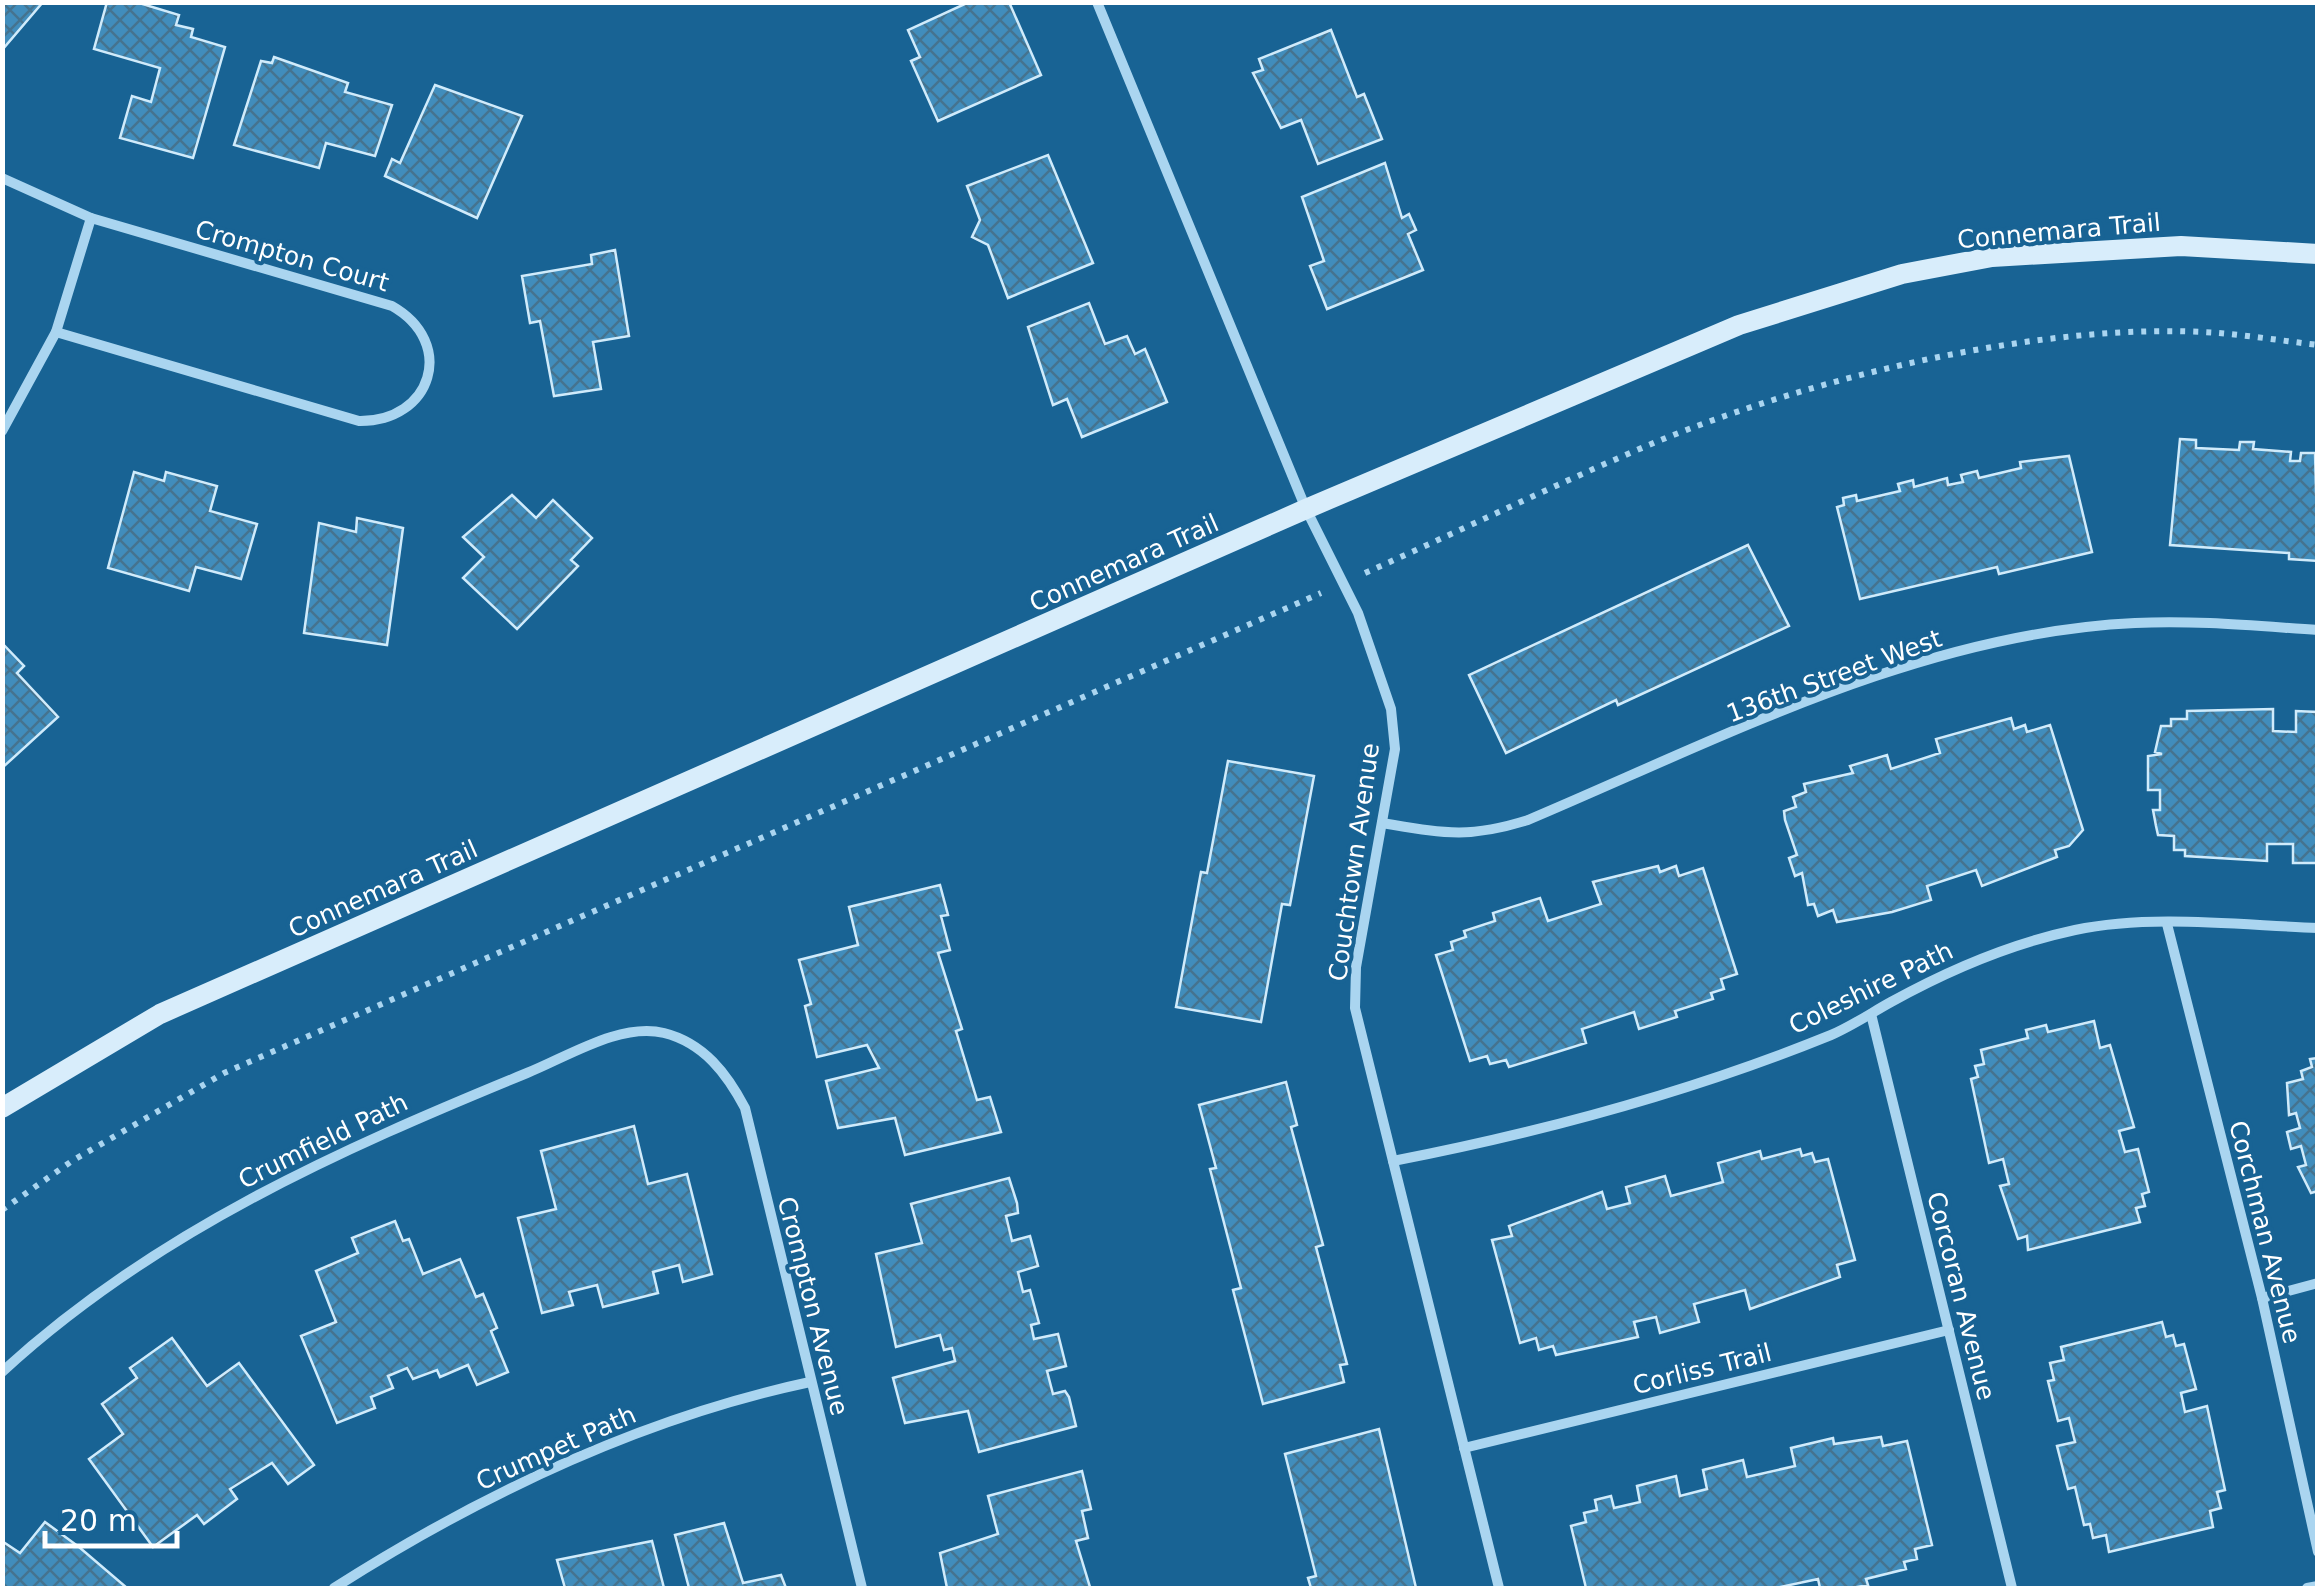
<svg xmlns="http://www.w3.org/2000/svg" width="2320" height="1591" viewBox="0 0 2320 1591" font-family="'DejaVu Sans',sans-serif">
  <defs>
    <pattern id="building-cross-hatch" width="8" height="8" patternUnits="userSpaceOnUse" patternTransform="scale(2.5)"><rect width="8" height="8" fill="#418dbc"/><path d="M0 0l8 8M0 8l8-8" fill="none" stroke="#45738f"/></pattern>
  </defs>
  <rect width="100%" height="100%" fill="#186394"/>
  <g fill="url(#building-cross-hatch)" stroke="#d0ebfb" stroke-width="2.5">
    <path d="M2 2H43L2 50Z"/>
    <path d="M107 2H136L179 15 176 25 193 29 191 37 225 47 193 158 120 138 132 96 151 102 160 68 94 49Z"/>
    <path d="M969 2H1009L1041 75 938 121 911 61 920 57 908 30Z"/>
    <path d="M1331 30 1357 97 1364 94 1382 139 1318 164 1301 120 1281 128 1253 73 1263 70 1259 59Z"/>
    <path d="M274 57 348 83 345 92 392 105 375 156 326 143 319 168 234 145 261 61 272 63Z"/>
    <path d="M435 85 522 116 477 218 385 176 392 159 400 163Z"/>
    <path d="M1048 155 1093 263 1008 298 988 245 972 237 980 220 967 186Z"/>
    <path d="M1385 163 1402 218 1409 214 1416 230 1408 234 1423 270 1327 309 1310 266 1324 261 1302 197Z"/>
    <path d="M615 250 629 336 593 342 601 389 554 396 540 321 530 323 522 276 592 264 591 255Z"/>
    <path d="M1089 303 1105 344 1127 336 1135 354 1145 349 1167 402 1082 437 1067 399 1053 405 1028 327Z"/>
    <path d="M2180 439 2196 440V448L2239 450 2240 442H2254L2253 449 2291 452 2290 461H2300L2301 453H2315L2318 561 2289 559V553L2170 545Z"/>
    <path d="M2069 456 2092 552 1999 574 1997 567 1860 599 1837 507 1844 505 1843 498 1856 495 1857 501 1900 491 1898 484 1913 480 1914 487 1947 478 1948 485 1963 482 1961 475 1977 471 1979 478 2021 468 2020 462Z"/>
    <path d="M134 472 164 481 166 472 217 486 210 511 257 524 241 579 196 567 189 591 108 568Z"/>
    <path d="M512 495 536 518 553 500 592 538 571 560 578 566 517 629 463 578 484 557 463 537Z"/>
    <path d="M357 518 403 528 387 645 304 633 319 523 356 532Z"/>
    <path d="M1748 545 1789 626 1618 705 1616 700 1506 753 1469 675Z"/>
    <path d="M2 643 24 666 17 673 58 717 2 768Z"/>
    <path d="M2273 709V731L2296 732V711L2318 712V863H2293V844H2267V861L2185 856V850H2174V836L2158 835 2156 826 2153 810H2160V790H2148V756L2162 754 2155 752 2161 726H2171V719H2187V711Z"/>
    <path d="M2011 718 2014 729 2025 725 2027 732 2050 725 2083 830 2069 846 2055 850 2057 857 1982 886 1976 870 1927 886 1931 900 1892 912 1837 922 1833 910 1818 916 1814 904 1808 905 1802 873 1795 876 1789 858 1797 855 1785 820 1784 811 1796 807 1793 797 1806 792 1804 784 1853 773 1850 766 1887 755 1891 769 1940 753 1936 739Z"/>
    <path d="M1228 761 1314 776 1290 905 1282 904 1261 1022 1176 1007 1201 872 1207 873Z"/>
    <path d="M1658 866 1660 872 1676 866 1679 876 1703 868 1737 974 1721 979 1724 989 1711 993 1713 999 1675 1011 1677 1017 1639 1029 1634 1012 1582 1029 1586 1043 1509 1067 1506 1060 1490 1064 1487 1056 1470 1061 1436 955 1453 950 1451 942 1466 937 1464 931 1495 921 1493 913 1540 898 1548 921 1601 904 1593 882Z"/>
    <path d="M940 885 948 915 941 916 950 950 938 953 962 1029 956 1031 977 1100 990 1097 1001 1132 905 1155 895 1118 838 1128 826 1081 879 1068 867 1045 817 1057 805 1006 811 1004 799 960 858 945 849 907Z"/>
    <path d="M2094 1021 2100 1048 2110 1045 2134 1127 2119 1131 2125 1152 2138 1149 2149 1192 2142 1194 2145 1206 2136 1208 2140 1222 2028 1250 2027 1236 2018 1239 2000 1186 2009 1184 2003 1159 1989 1163 1971 1079 1978 1077 1975 1066 1984 1064 1981 1050 2028 1038 2026 1030 2046 1025 2048 1032Z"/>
    <path d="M2318 1058V1191L2311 1193 2298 1167 2306 1165 2301 1146 2291 1149 2287 1132 2300 1128 2296 1113 2289 1115 2287 1083 2303 1079 2301 1071 2312 1067 2310 1059Z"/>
    <path d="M1286 1082 1297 1125 1291 1127 1323 1245 1316 1247 1347 1364 1340 1365 1344 1382 1263 1404 1233 1290 1241 1288 1210 1169 1216 1168 1199 1105Z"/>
    <path d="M634 1126 648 1184 687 1174 712 1274 683 1282 679 1265 653 1272 658 1293 603 1307 597 1285 569 1292 573 1305 542 1313 518 1218 556 1209 541 1151Z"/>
    <path d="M1800 1149 1802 1156 1812 1153 1815 1162 1828 1159 1855 1260 1837 1265 1840 1277 1750 1309 1745 1290 1694 1304 1699 1322 1660 1333 1656 1317 1634 1322 1638 1337 1556 1355 1553 1346 1539 1350 1536 1338 1520 1343 1492 1240 1512 1236 1509 1226 1602 1192 1607 1209 1630 1203 1626 1187 1665 1176 1671 1196 1723 1182 1718 1163 1760 1151 1762 1159Z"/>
    <path d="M1009 1178 1017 1203 1018 1213 1006 1216 1012 1241 1030 1236 1038 1266 1018 1272 1023 1292 1030 1290 1039 1323 1031 1325 1034 1339 1058 1334 1066 1366 1047 1371 1053 1394 1065 1391 1069 1397 1076 1426 979 1452 968 1411 905 1423 893 1378 955 1361 952 1348 944 1350 940 1335 896 1347 876 1254 922 1243 911 1204Z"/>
    <path d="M395 1221 403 1241 409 1239 423 1274 460 1259 476 1297 483 1294 497 1328 491 1331 508 1372 477 1385 468 1365 440 1377 437 1370 413 1379 407 1368 388 1376 393 1388 371 1397 375 1408 337 1423 301 1336 336 1322 316 1271 358 1253 352 1238Z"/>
    <path d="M2162 1322 2166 1337 2173 1335 2176 1346 2184 1344 2196 1389 2181 1393 2185 1412 2207 1406 2225 1490 2217 1492 2221 1508 2210 1511 2213 1527 2109 1552 2106 1535 2093 1538 2090 1524 2084 1525 2075 1487 2068 1489 2057 1446 2075 1442 2069 1418 2058 1421 2048 1381 2054 1380 2050 1363 2064 1360 2061 1347Z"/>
    <path d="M172 1338 207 1386 239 1363 314 1465 288 1484 272 1463 230 1489 237 1499 204 1524 197 1515 153 1547 89 1459 123 1434 102 1404 137 1378 130 1368Z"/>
    <path d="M1379 1429 1416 1588H1311L1308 1578 1316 1576 1285 1454Z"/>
    <path d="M1881 1437 1883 1446 1907 1441 1932 1545 1915 1549 1917 1559 1904 1562 1906 1569 1866 1579 1868 1585 1852 1588H1820L1818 1579 1776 1588H1586L1571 1526 1586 1522 1584 1513 1597 1510 1595 1500 1611 1496 1614 1508 1640 1502 1637 1486 1676 1476 1680 1496 1707 1489 1703 1470 1743 1460 1747 1477 1795 1466 1791 1448 1833 1438 1834 1444Z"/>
    <path d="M1082 1471 1091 1509 1082 1511 1088 1538 1076 1541 1090 1587 1097 1588H947L940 1553 998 1534 988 1496Z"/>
    <path d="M45 1522 79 1547 127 1588H2V1541L20 1553Z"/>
    <path d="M724 1523 743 1583 781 1575 786 1588H565L557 1560 652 1541 664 1588H689L675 1535Z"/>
  </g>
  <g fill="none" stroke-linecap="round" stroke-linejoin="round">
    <g stroke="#aad5f0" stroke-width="6" stroke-dasharray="5 8" stroke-linecap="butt">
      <path d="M1365 573C1462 530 1558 483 1656 442 1815 377 2047 320 2219 333 2252 336 2285 341 2318 345"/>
      <path d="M2 1210 72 1161 224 1073 1321 593"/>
    </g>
    <g stroke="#aad5f0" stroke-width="10">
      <path d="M1097 2 1306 509 1358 613 1391 709 1395 749 1356 967 1355 1008 1499 1588"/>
      <path d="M2 178 91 218 392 306C457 343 432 422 359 421L56 332"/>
      <path d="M2 431 56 332 91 218"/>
      <path d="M1382 823C1443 833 1468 839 1528 820 1722 738 1921 633 2135 623 2196 620 2257 626 2318 630"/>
      <path d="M2167 924 2262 1298 2318 1552"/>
      <path d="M1871 1014 2012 1588"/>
      <path d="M1393 1161C1543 1132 1688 1093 1831 1035 1852 1026 1871 1013 1891 1002 1949 970 2009 944 2075 930 2152 914 2238 925 2318 928"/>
      <path d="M2262 1298 2318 1283"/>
      <path d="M2 1372C154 1232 339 1150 527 1073 567 1057 621 1022 664 1033 704 1043 727 1074 745 1108L862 1588"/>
      <path d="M1464 1448 1949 1330"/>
      <path d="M334 1588C480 1495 641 1418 810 1382"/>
      <path d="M2307 1588 2318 1586"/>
    </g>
    <path stroke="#d8edfb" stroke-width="20" d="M2 1108 160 1014 1306 509 1739 325 1902 274 1992 257 2181 246 2318 254"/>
  </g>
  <g text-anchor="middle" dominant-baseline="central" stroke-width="8" stroke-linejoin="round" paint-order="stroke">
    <g font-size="25" fill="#fff" stroke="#186394">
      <text transform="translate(2059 231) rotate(-5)">Connemara Trail</text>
      <text transform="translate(292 256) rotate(16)">Crompton Court</text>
      <text transform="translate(1124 563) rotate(-24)">Connemara Trail</text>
      <text transform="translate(1834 676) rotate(-20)">136th Street West</text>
      <text transform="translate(1354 862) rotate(-82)">Couchtown Avenue</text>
      <text transform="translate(383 889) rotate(-24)">Connemara Trail</text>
      <text transform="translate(1871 988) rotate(-26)">Coleshire Path</text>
      <text transform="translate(323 1141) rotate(-26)">Crumfield Path</text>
      <text transform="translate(2265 1232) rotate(76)">Corchman Avenue</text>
      <text transform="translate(1961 1296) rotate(76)">Corcoran Avenue</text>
      <text transform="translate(813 1306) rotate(76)">Crompton Avenue</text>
      <text transform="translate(1702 1369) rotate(-14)">Corliss Trail</text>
      <text transform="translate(556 1448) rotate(-24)">Crumpet Path</text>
    </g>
  </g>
  <rect width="2320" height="1591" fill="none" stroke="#ffffff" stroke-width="10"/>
  <path d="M45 1531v15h132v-15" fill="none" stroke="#ffffff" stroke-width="5"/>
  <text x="60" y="1531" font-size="30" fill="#ffffff" stroke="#186394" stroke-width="8" paint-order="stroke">20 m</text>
</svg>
